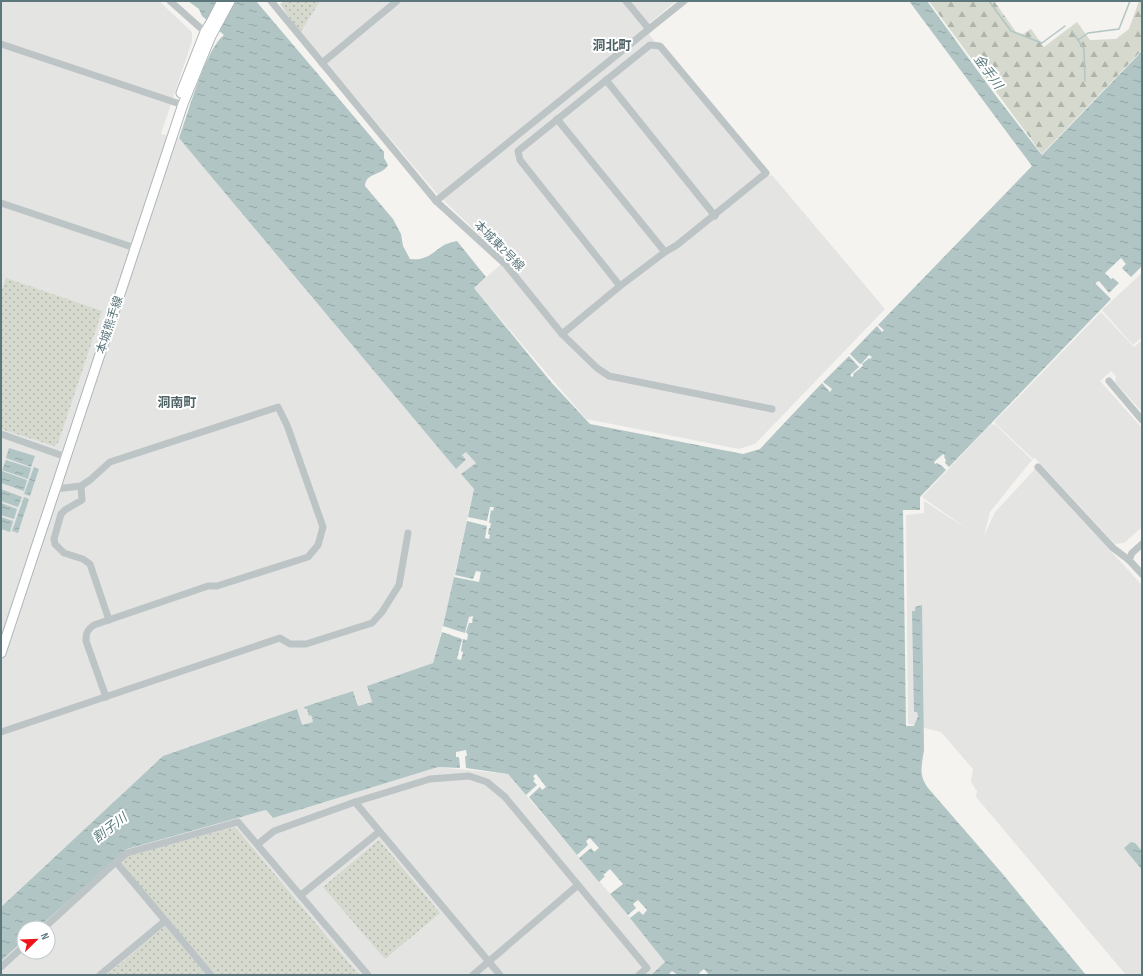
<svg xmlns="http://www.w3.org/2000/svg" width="1143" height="976" viewBox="0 0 1143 976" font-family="'Sofia Sans Condensed','Noto Sans JP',sans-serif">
  <defs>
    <pattern id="grass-dots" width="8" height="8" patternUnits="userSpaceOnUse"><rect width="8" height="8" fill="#d5d9ce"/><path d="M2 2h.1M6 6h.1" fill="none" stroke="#b0b5ac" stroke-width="1.8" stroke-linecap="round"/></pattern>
    <pattern id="forest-firs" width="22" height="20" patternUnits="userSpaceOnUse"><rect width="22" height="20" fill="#d5d9ce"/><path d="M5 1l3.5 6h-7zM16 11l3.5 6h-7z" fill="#b0b5ac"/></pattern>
    <pattern id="water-ripples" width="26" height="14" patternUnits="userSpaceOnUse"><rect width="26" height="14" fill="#b1c5c5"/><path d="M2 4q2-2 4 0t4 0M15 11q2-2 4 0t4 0" fill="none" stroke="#93a5a5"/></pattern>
  </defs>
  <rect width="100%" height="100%" fill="#f4f3ef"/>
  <g fill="#e4e4e3">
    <path d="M1 1H159L192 32V41L161 134 179 138 189 149 456 469 466 461 462 455 466 451 476 463 461 474 474 489 443 626 433 663 367 686 372 702 358 706 353 691 307 709 311 715 313 722 302 726 296 709 163 756 1 907Z"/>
    <path d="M315 1H676L644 28 764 177 772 175 885 309 755 444 739 449 586 419 474 288 506 260 438 195 297 29Z"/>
    <path d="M1142 273V337L1133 345 1102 310Z"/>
    <path d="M1101 312 1134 347 1142 340V412L1115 382 1116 376 1111 371 1100 381 1142 428V527L1124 543 1115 544 1035 458 1033 459 994 422Z"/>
    <path d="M991 424 996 425 1032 460 990 512 984 536 995 512 1035 469 1142 585V975H1126L976 797 977 791 971 782 973 769 941 732 908 724 906 515 924 513V501L969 530 922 497Z"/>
    <path d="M438 767 508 774 628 915 665 962 651 975H1V961L24 940V952H48V928H38L127 849 266 810 273 818Z"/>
  </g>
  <g fill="url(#grass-dots)">
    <path d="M285 1H320L300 33 280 4Z"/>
    <path d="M6 278 102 311 58 443 54 446 1 429V293Z"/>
    <path d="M235 827 359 975H216L120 863 129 855Z"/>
    <path d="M379 840 440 913 385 959 323 887Z"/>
    <path d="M165 926 206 975H107Z"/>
  </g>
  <path fill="url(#forest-firs)" d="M929 1H994L1016 32 1023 34 1031 29 1044 47 1077 22 1090 40 1116 39 1129 29 1139 1H1142V50L1042 154Z"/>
  <g fill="url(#water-ripples)">
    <path d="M188 1H256L384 152V158L388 165C382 176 366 172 365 186L393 219 401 234 403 246 410 259C426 261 432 253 444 245 448 243 453 242 457 241L486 277 474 288 551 382 590 424 743 454 760 449 822 383 830 392 832 389 823 382 849 356 859 367 850 375 852 377 854 376 853 374 863 366 862 364 869 358 870 359 872 357 869 355 861 364 859 363 850 354 877 326 882 332 884 330 878 325 1032 166 909 1H927L996 96 1042 155 1142 51V266L1131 277 1122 268 1126 264 1121 258 1105 273 1111 279 1113 278 1119 283 1109 293 1099 281 1095 283 1111 299 949 467 945 463 946 460 944 457 945 456 943 454 934 462 935 464 937 463 942 466 946 470 920 497V510H903L906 726H914L918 716 917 712H914L912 611H915V607L922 605 924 750C922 765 918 774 928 788L1001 872 1086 975H709L704 969 699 973 701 975H678L672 971 668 975H651L665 962 630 918 639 911 643 915 647 910 638 900 633 904 636 908 628 915 610 894 623 884 610 869 603 875 605 876 599 882 579 858 591 848 594 852 599 848 590 838 586 841 588 845 577 855 529 797 540 787 542 790 546 787 536 774 533 776 535 779 533 781 537 785 526 795 508 774 466 768 465 756H467L466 750 456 752V757H459L460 768 438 767 273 818 266 810 127 849 38 928H24V940L1 961V907L163 756 297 709 302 725 313 722 311 715 309 716 307 709H305L304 707 353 691 358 706 372 702 367 686 433 663 442 632 462 639 457 659 461 660 463 652 461 651 463 639 467 640 468 635 466 632 469 623H472L473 616 469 617 465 633 443 626 454 577 479 582 481 572 476 571 473 579 455 575 467 521 487 526 485 538 489 539 490 535 488 534 489 528H490L491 523H489L491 510 493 511 494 507H490L487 521 468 517 474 489 461 474 476 463 466 452 462 455 466 460 456 469 179 138C188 114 205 50 224 35L202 16 199 9Z"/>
    <path d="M9 448 35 456 31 467 6 458Z"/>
    <path d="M6 460 31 468 28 479 2 470Z"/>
    <path d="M34 467 39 469 30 496 24 494Z"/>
    <path d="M2 471 27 480 24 491 1 483Z"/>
    <path d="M1 489 22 497 18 507 1 501Z"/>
    <path d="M24 497 29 499 18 533 12 531Z"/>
    <path d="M1 503 17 509 14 519 1 515Z"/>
    <path d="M1 517 13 521 10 532 1 529Z"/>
    <path d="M1131 842 1135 843 1142 851V870L1124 848Z"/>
  </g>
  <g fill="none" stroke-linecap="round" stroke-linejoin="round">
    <g stroke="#b1c5c5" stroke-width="1.5">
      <path d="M989 1 1011 31 1042 43 1065 26"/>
      <path d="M1072 31 1084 49 1085 81"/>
      <path d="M1078 40 1088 33 1119 29 1130 1"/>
    </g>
    <defs>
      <g id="major">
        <path d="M181 93 205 32 210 24 222 1"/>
        <path d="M1 653 183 104 211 36 230 1"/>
      </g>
    </defs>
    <use href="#major" stroke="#aeb6b8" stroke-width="11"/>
    <g stroke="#bdc4c6" stroke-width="7">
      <path d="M170 1 205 32 209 35"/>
      <path d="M271 1 436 201 506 265 562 334 597 368 609 376 772 409"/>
      <path d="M649 29 684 1"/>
      <path d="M1 44 177 103"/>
      <path d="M322 63 397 1"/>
      <path d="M606 80 715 216"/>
      <path d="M557 119 665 252"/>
      <path d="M436 201 649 29 626 1"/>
      <path d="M1 203 135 248"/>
      <path d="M562 334 620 286 665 252 677 245 766 173 660 46 650 45 518 151 520 160 620 286"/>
      <path d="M1109 381 1142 420"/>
      <path d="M1 434 66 457"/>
      <path d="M1038 467 1113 548 1129 560"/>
      <path d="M81 486 82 500 65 510 61 514 54 539 55 544 64 553 83 559 90 564 109 620"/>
      <path d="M55 489 81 486 90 480 110 462 278 407 287 425 323 527 318 545 308 557 217 586H208L94 625C87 630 86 633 86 641L106 697"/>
      <path d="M1142 544 1132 553 1129 560 1142 574"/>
      <path d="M1 732 280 638 290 644H306L372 623 382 612 399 585 408 533"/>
      <path d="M355 802 500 975"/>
      <path d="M258 844 274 831 355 802 430 779 469 776 487 782 505 797 647 968 639 975"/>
      <path d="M116 862 211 975"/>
      <path d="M301 895 379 832"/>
      <path d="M44 928 116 862 127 853 238 822 368 975"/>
      <path d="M1 967 24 946"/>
      <path d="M100 975 165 921"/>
      <path d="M473 975 578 885"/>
    </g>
    <use href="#major" stroke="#fff" stroke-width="9"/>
  </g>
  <g text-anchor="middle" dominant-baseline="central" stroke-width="4" stroke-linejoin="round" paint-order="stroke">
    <g font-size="12" fill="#5c777c" stroke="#fff">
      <text transform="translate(499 246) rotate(45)">本城東2号線</text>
      <text transform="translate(110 325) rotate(-72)">本城熊手線</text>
    </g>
    <g font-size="13" font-weight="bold" fill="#4f6367" stroke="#fff">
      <text x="612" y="46">洞北町</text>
      <text x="177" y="403">洞南町</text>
    </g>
    <g font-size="13" font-style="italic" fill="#577979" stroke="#fff">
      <text transform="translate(988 72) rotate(54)">金手川</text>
      <text transform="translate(110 828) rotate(-37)">割子川</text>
    </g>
  </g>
  <rect width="1143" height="976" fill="none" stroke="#5c777c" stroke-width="4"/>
  <g transform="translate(36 940) rotate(67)"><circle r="19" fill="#ffffff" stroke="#bec9cb"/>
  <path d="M0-3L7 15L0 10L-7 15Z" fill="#f01319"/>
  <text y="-6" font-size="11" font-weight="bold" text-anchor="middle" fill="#5c777c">N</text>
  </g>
</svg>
